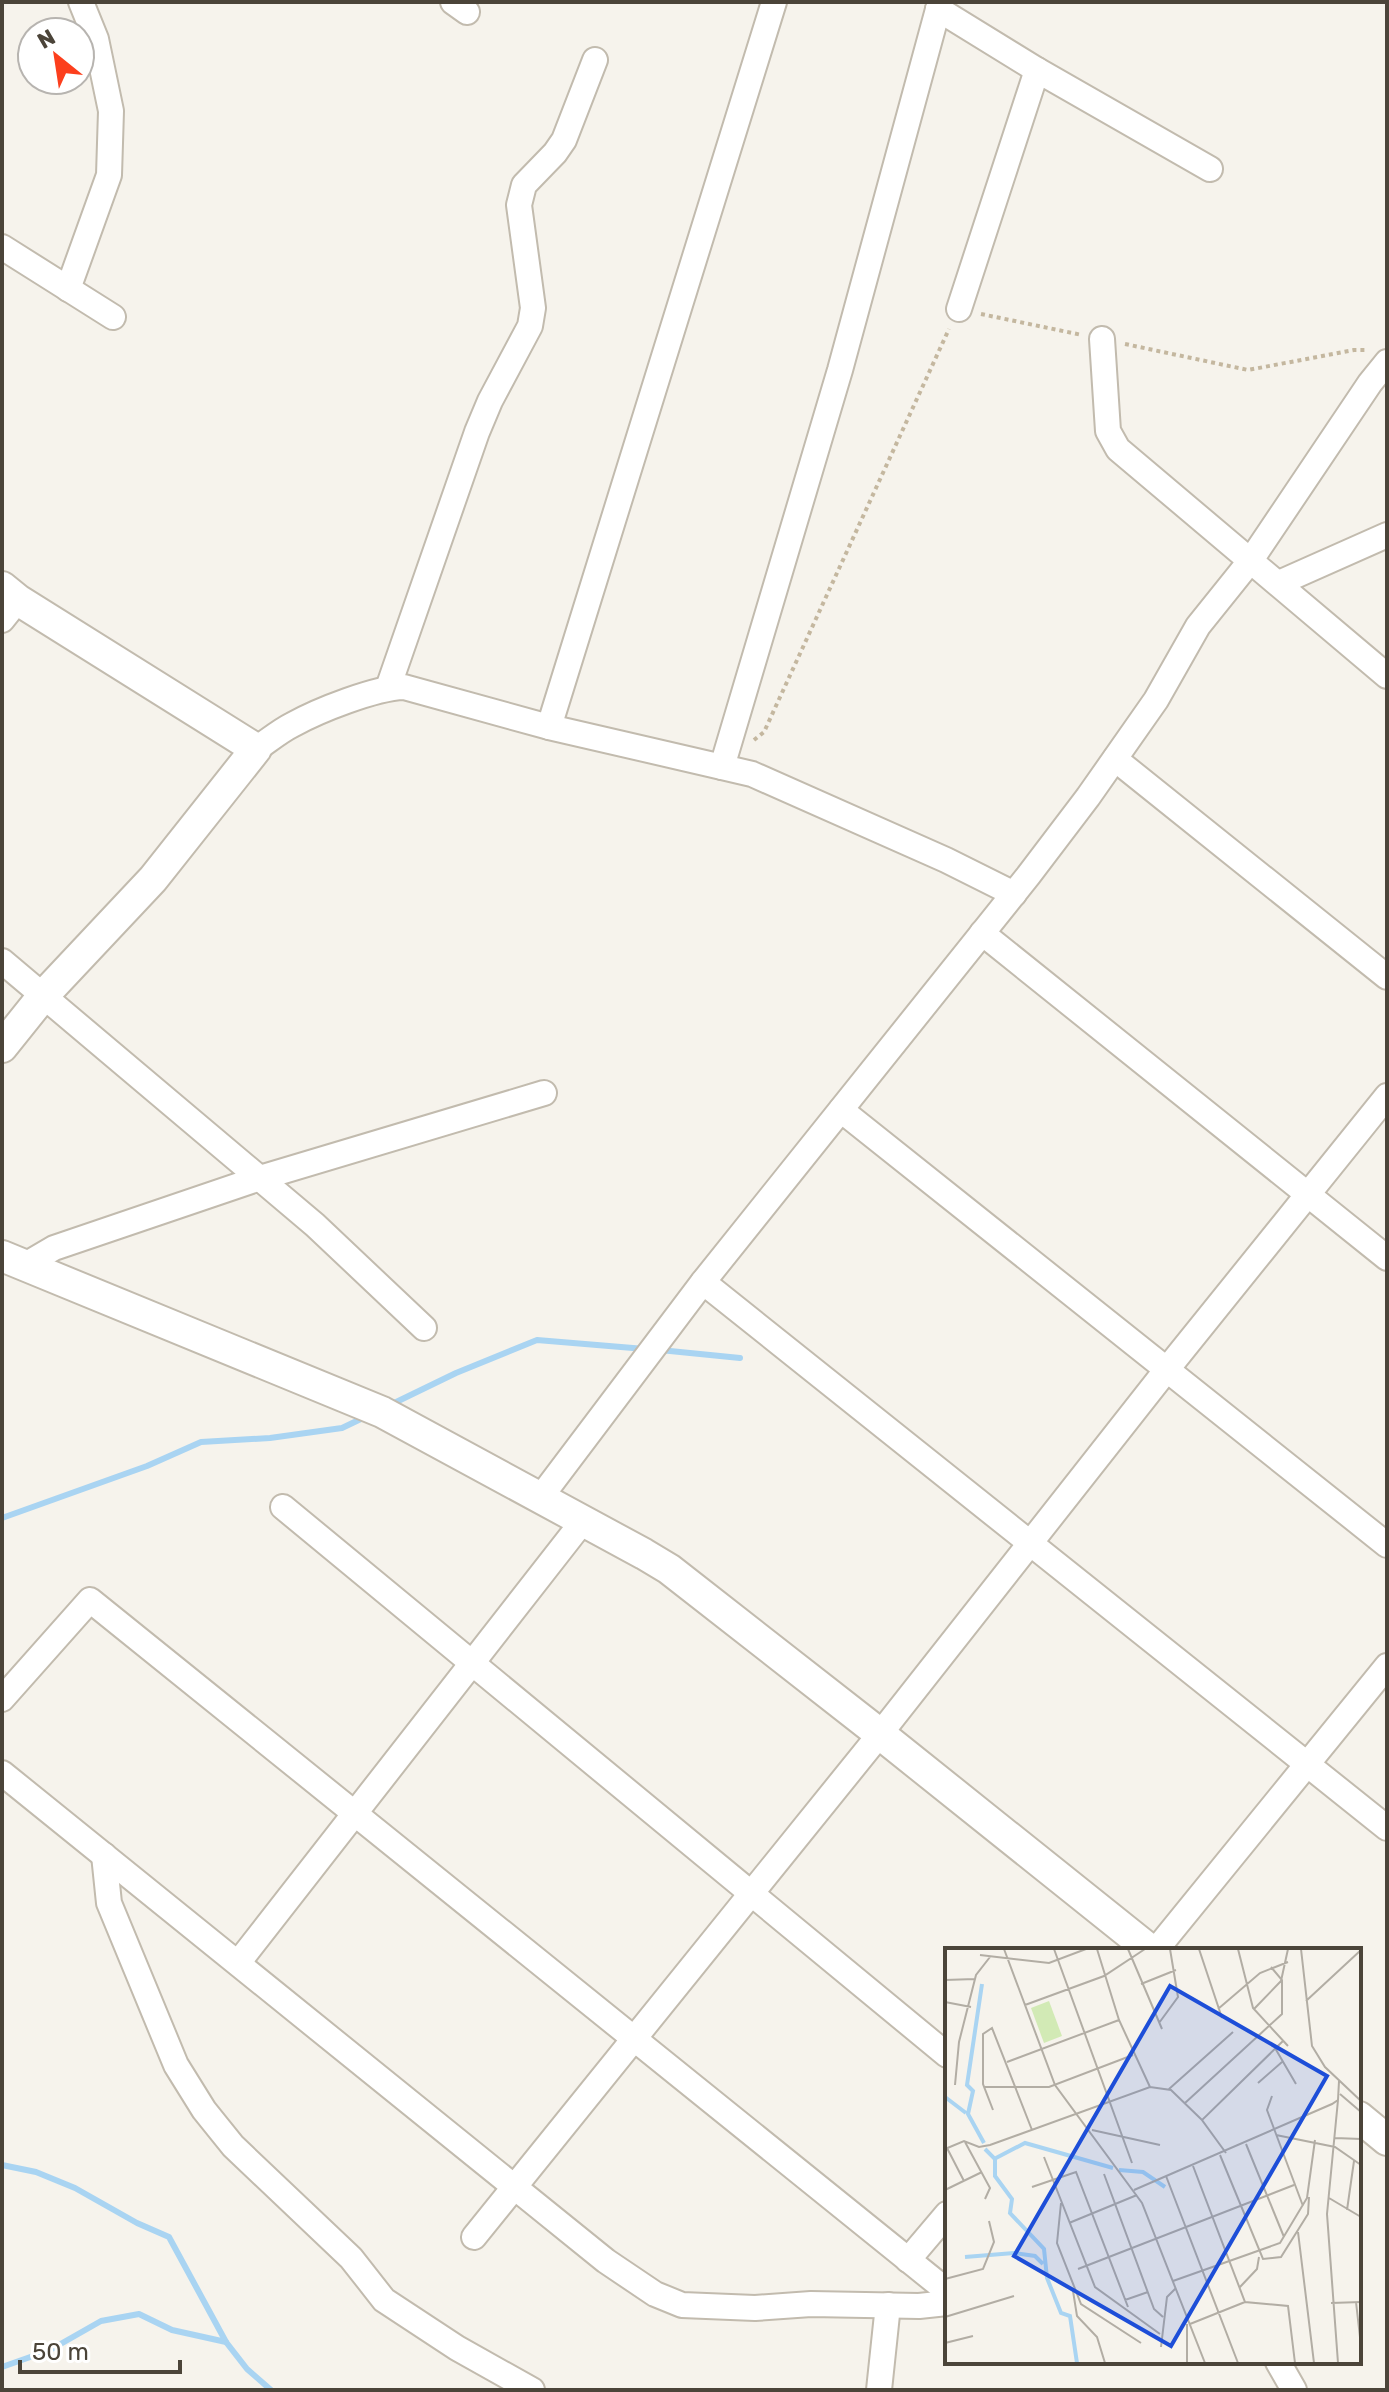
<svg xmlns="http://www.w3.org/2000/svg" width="1389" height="2392" viewBox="0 0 1389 2392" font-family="Rubik,sans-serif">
<rect width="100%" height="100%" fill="#f6f3ec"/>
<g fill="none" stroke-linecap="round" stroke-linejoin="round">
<!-- stream -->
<g stroke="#a9d4f2" stroke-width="6">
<path d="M660,1350l80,8"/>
<path d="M390,1405l66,-32 81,-33 108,9"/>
<path d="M2,1518l145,-52 54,-24 69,-4 72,-10 23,-11"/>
<path d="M2,2165l34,7 39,16 62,35 32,14 57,105 21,27 24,21"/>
<path d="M2,2367l48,-17 51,-29 38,-7 33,16 54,12"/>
</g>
<!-- minor casing -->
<g stroke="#c2bbae" stroke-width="28">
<g id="minor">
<path d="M453,2l14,10"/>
<path d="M940,2l-100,368 -118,397 30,7 194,86 68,34"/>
<path d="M938,9l99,61 173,99"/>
<path d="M2,247l111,70"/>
<path d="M68,289l41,-114 2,-64 -15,-72 -15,-37"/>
<path d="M959,309l78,-239"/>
<path d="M1102,339l6,92 10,18 269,227"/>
<path d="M1279,583l108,-48"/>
<path d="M2,620l16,-20"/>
<path d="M388,688l89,-256 13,-31 40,-75 3,-18 -14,-103 5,-20 31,-32 9,-13 31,-80"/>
<path d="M549,727l225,-725"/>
<path d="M256,749c12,-8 24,-18 36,-24 27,-15 83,-37 112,-38l145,40 173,40"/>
<path d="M1115,759l272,218"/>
<path d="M982,933l405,325"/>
<path d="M2,961l313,264 109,103"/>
<path d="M841,1110l546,435"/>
<path d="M25,1265l29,-17 206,-70 284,-85"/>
<path d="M703,1282l684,546"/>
<path d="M540,1498l163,-216 325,-406 60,-79 68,-97 42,-74 53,-66 119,-177 17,-21"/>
<path d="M283,1507l664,548"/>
<path d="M2,1699l88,-99 857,691"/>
<path d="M2,1773l604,488 49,33 27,11 73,3 56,-4 108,2 28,-3"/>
<path d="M104,1855l5,48 67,162 28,45 29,36 118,112 33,42 73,48 75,42"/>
<path d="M1156,1950l231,-284"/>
<path d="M238,1963l345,-442"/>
<path d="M474,2237l406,-503 288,-366 219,-272"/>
<path d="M908,2260l39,-46"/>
<path d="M1278,2362l16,28"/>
<path d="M879,2390l9,-85"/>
</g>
</g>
<!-- tertiary casing -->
<g stroke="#c2bbae" stroke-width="34">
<g id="tertiary">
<path d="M2,587l16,13 238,149 -103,130 -110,117 -41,51"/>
<path d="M2,1256l380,156 262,142 25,15 211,165 270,216"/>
<path d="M1359,2117l28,23"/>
</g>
</g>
<!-- path -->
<g stroke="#c4b79f" stroke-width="4" stroke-dasharray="4 4" stroke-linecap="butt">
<path d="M981,314l101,21"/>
<path d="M1125,344l123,26 106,-20h14"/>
<path d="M754,740l10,-8 185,-403"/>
</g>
<!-- minor -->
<use href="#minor" stroke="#fff" stroke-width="24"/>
<!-- tertiary -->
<use href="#tertiary" stroke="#fff" stroke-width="30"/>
</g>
<!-- overview -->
<g transform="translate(945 1948)">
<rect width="416" height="416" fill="#f6f3ec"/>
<path d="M104,53l13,35 -18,7 -13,-35z" fill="#d2eab5"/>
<path fill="none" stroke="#a9d4f2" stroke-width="4" d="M37,36l-15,101 6,6 -5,23 16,29M0,149l21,16M40,201l10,10v17l17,23 -2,14 34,36 3,29 14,35 9,3 7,47M51,210l29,-15 88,25M174,222l24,2 22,15M20,309l49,-4 21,3 8,8"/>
<path fill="none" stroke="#b2ada4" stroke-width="2" d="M59,1l51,136 87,118 63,160M109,1l78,214M152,1l22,71 31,67M183,1l34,80M254,1l23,69M293,1l15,59 35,38M356,1l11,97 13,21 36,34M35,7l69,8 37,-14M0,32l30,-1M196,36l35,-14M361,53l55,-51M0,54l26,5M80,57l79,-29 41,-27M273,61l42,-36 28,-11M309,61l27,-28 7,-32M214,75l19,-26 -8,-48M330,100l21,36M62,114l112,-42M313,135l24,-21M10,137l4,-43 17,-67 14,-18M39,139h65l84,-32M224,141l64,-57M395,146l21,18M327,148l-5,14 36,96M240,155l97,-89v-34l-11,-13M48,162l-10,-26v-50l9,-6 40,102M147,182l68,15M331,187l59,12 26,18M390,190l26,1M20,194l25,46 -5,11M301,196l38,93M2,200l17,33M0,201l19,-8 15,6 11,-2 160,-58 21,3 31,30M281,205l-24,-33 81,-79M275,207l43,104 18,-2 27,-43 1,-17M99,209l51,130 65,47M248,218l52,136 43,4 7,57M159,226l50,135 9,8M221,228l72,187M87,239l44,-15 52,135M0,242l37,-18M189,242l198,-86 6,-4 1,-19M384,250l32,19M116,255l-4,40 24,61 60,39M402,262l7,-49M124,275l68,-28M353,284l16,131M133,321l216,-84M0,331l38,-10 11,-27 -5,-21M228,333l107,-38 27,-45 8,-58M295,339l17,-18 2,-12M128,343l4,25 20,21 8,26M180,352l23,-8M411,354l5,44M386,355l30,-1M0,369l69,-21M245,376l55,-22M0,395l28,-7M216,399l6,-50 9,-9M242,415v-39M393,415l-11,-149 11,-114"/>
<path fill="#1d4ed8" fill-opacity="0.15" stroke="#1d4ed8" stroke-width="4" d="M225,38l157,90 -156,270 -157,-90z"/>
<rect width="416" height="416" fill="none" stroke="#4b4439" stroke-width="4"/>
</g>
<!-- border -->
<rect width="1389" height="2392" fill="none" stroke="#4b4439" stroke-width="8"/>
<!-- north arrow -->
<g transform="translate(56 56) rotate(330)"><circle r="38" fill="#ffffff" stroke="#b7b4b0" stroke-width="2"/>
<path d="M0-6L14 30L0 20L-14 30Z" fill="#fc3f1d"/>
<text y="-12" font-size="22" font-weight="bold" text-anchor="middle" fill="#4b4439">N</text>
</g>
<!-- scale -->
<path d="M20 2360v12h160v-12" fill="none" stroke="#4b4439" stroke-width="4"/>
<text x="32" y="2360" font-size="24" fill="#4b4439" stroke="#ffffff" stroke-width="6" paint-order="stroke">50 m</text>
</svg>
